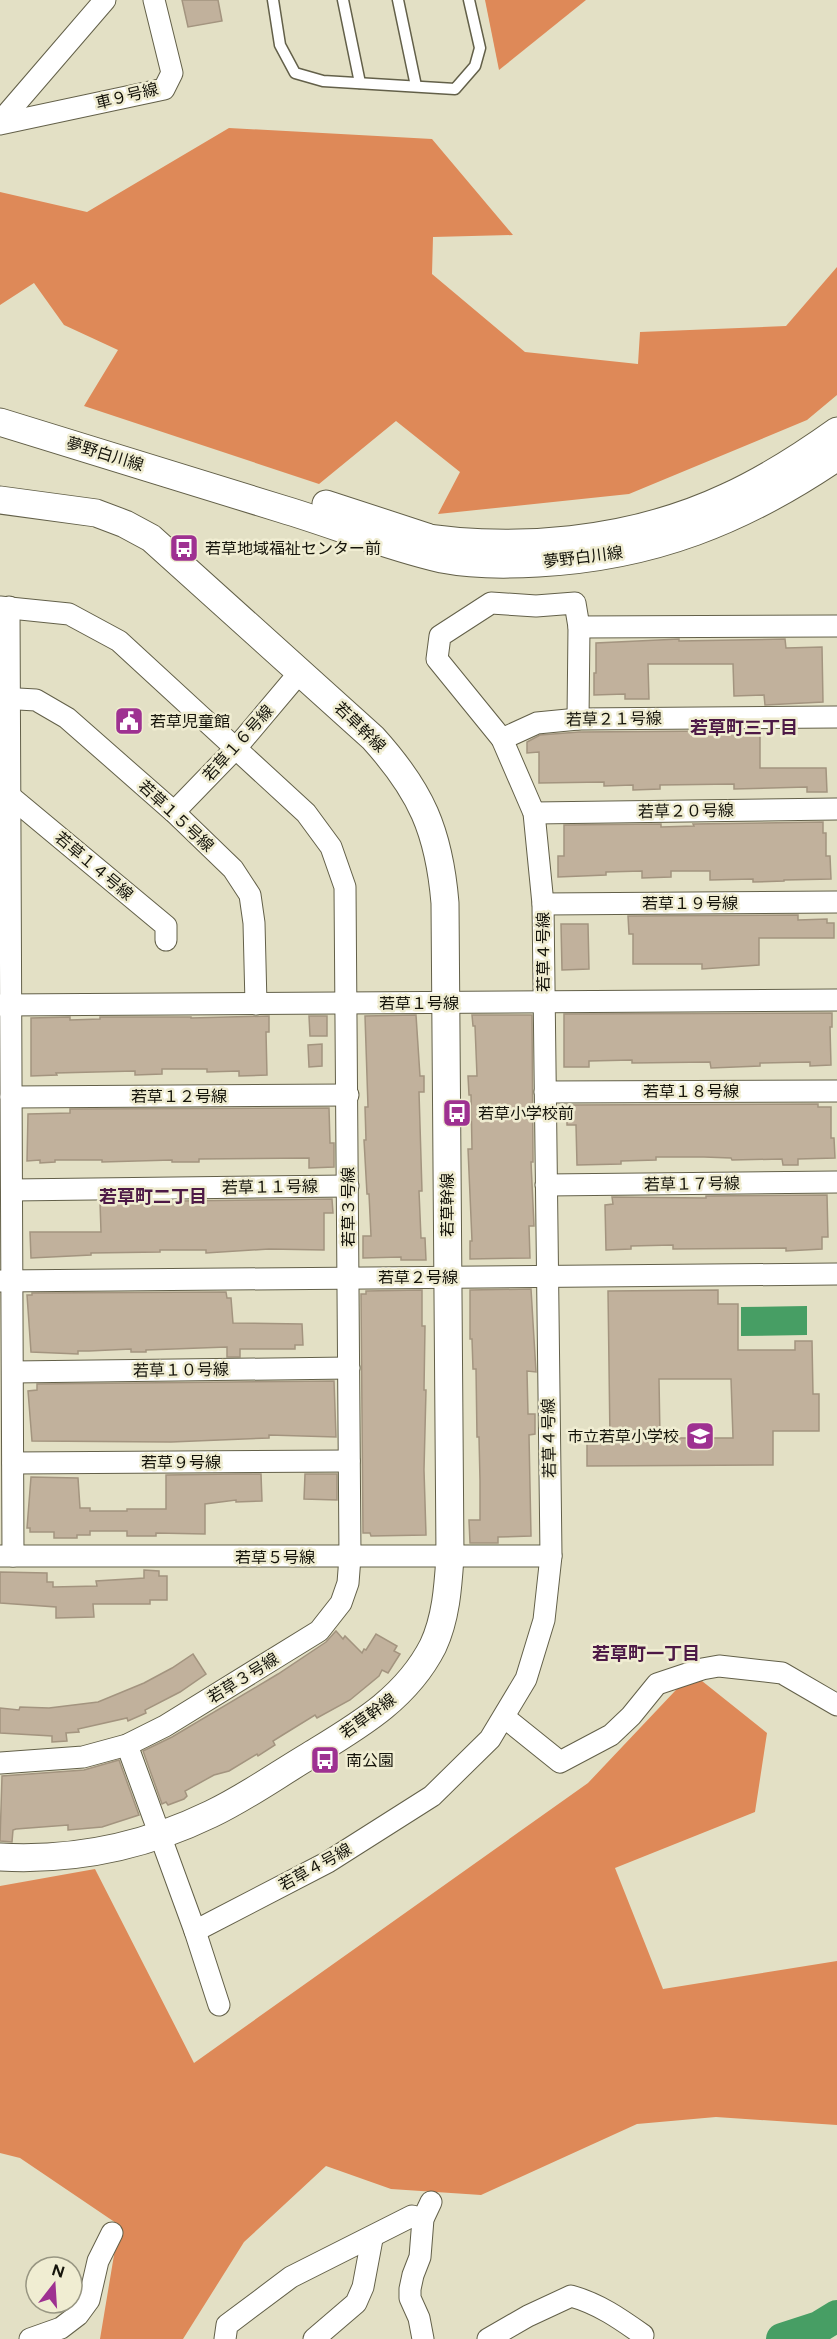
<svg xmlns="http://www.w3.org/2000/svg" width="837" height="2339" viewBox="0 0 837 2339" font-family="Figtree,'Noto Sans JP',sans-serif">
<rect width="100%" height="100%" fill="#e3e0c5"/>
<!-- forest -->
<g fill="#de8958">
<path d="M485,0h101l-87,70z"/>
<path d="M229,128l203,11 81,96 -80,2 -1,37 93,78 113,12 2,-32 146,-6 51,-59v128l-30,25 -178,74 -191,20 22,-42 -64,-51 -77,63 -235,-78 34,-56 -54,-25 -30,-42 -34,22v-113l87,20z"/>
<path d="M692,1673l75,60 -12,79 -140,56 48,121 174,-28v164l-121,-8 -79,7 -156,71 -90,-6 -65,-23 -82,76 -61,97h-83l19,-114 -99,-67 -20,-5v-267l95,-17 99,194 394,-280z"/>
</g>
<!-- water -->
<path fill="#479e64" d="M807,1306v29l-66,1v-29z"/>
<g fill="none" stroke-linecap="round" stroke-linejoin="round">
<!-- river -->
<path stroke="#479e64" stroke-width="32" d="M782,2339l37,-12 18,-11"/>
</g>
<!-- building -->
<g fill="#c1b19c" stroke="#a3947f" stroke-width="1.5" fill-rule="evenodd">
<path d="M182,0h36l4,21 -34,6z"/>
<path d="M679,639v2l106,-2 1,9 36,-1 1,55 -58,3 -1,-10 -30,1 -1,-32h-85l1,35h-24v-5l-31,1v-22h2v-30z"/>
<path d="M716,731l1,1 43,-1v37h66l1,24h-20v-5l-73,2v-5l-74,1v4l-27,1v-5l-29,1v-4l-65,1v-31l-12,1v-11l13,-7 39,-3z"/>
<path d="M823,822v11h3v23h4l1,23 -47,1v1l-31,1v-3l-43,1v-9h-39v6l-29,1v-7l-36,1v3l-48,2v-21h6v-31l97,-1v3l33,-1 -1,-2z"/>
<path d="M798,915v5l29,-1v4h7v15h-75v27l-57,4v-5h-69v-30h-4l-1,-18z"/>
<path d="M561,924h27l1,45 -27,1z"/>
<path d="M832,1013v14h-2l1,38 -21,1v-4l-50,1v3l-49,2 -1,-6 -78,1v-3l-43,1v6h-25v-53z"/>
<path d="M416,1015l4,61h4v16h-5l3,99h-3l2,47h4l1,22h-25v-3l-38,1v-22h8l-2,-42h-2l-3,-54h2l-1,-33h3l-3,-91z"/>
<path d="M472,1015h60l1,147h-2l3,64h-5l1,32 -60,1v-18h2l-4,-92h4l-1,-54h-2l-1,-19h9l-2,-50h-2z"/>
<path d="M269,1016v16h-3l1,43 -28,1v-5l-32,1v-3h-45v5l-27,1v-4l-79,2 1,2 -26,1v-58l39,-1v3l30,-1v-2h91v1z"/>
<path d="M309,1016h18v20h-17z"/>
<path d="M322,1044v22l-13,1 -1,-22z"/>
<path d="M818,1104v3h13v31h3l1,20 -37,1v6h-15l-1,-6 -50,1 -1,-2 -27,-1h-48v3l-35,1v3l-44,1 -1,-40h-9v-20z"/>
<path d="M329,1108l1,35h4v24l-25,1v-10l-110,1v3h-27v-2l-70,2v-2h-47v2l-15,1v-3l-13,1 1,-47 42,-1v-4z"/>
<path d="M827,1195l1,42h-6v12l-36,2v-3l-113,1v-4l-42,1v3l-25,1 -1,-45 8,-1 -1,-7 94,1v-2z"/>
<path d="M332,1199l1,14h-9v37l-55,-1 -63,4v-3h-46v2l-69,1v2l-60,3 -1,-26h71l-1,-30z"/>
<path d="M531,1289l5,83 -9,-1 1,43h7v20l-6,1 2,101 -33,1v6h-28l-1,-23h11v-39l-1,-44h-2l-1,-68h-3l-1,-30h-2v-49z"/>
<path d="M422,1290v36h3l-1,64h2l-2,80 2,65 -55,1 -1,-3h-7l-2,-239h5v-3z"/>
<path d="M718,1290v14h20v46h57v-9h17l1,53h6v37h-46v34l-186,1v-27h23l-2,-148zM659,1379h72l2,59h-73z"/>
<path d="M226,1292l1,6h4l2,25 69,1 1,21h-8v4h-55v8h-13v-10l-81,3v2h-15v-3l-42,2h-11v3l-47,-2 -4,-57h5v-2z"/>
<path d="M334,1381l2,56 -67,-2v3l-98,4 -139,-1 -4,-50 9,-1v-6z"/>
<path d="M236,1474h25l1,27 -26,1v-2l-31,4v30l-49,-1v3h-29v-5h-37v4h-13v3h-23v-6h-24v-4h-3l4,-51 47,1 2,30h10v3h37v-2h39v-34z"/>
<path d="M305,1474h32v26l-33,-1z"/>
<path d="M144,1570l15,1v5h8v24h-17v4h-57l1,13 -38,1v-11l-56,-4v-31l47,1v9h6v5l44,-1 -1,-5 48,-3z"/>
<path d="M336,1631l7,8 2,-3 17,17 2,-4 2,1 10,-16 21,12 -3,5 6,3 -12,19 -6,-3 -3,6 -29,24 -33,18 -2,-3 -34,21 -8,5 2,4 -17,11 -1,-2 -28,17 -15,4 -29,16 2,5 -3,3 -16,6 -2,-3 -4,2 -19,-53 29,-14 106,-63 48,-32z"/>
<path d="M193,1654l13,20 -26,18 -35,18 1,3 -18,8 -1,-3 -49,11 1,3 -13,1 1,8 -15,1v-6l-52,-3v-25l19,2 1,-3 29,1 49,-6 46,-19 28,-15z"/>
<path d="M119,1760l20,55 -37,12 -34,3v-5l-52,4 -3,1 -1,12 -12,-1 2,-65 82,-6z"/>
</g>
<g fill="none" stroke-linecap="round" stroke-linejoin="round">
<!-- service casing -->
<g stroke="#636049" stroke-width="13">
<g id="service">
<path d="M273,0l7,45 15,28 28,8 132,8 20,-23 5,-18 -11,-48"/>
<path d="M343,0l17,83"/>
<path d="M398,0l18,86"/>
</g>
</g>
<!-- minor casing -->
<g stroke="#636049" stroke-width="23">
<g id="minor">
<path d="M0,122l105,-122"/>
<path d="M0,124l164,-35 8,-16 -18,-73"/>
<path d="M0,607l69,7 50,27 187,172 25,34 14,40 5,670 -2,26 -7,20 -22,28 -154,95 -38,19 -44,12 -83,6"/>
<path d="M9,607l4,949"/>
<path d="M0,698l36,2 31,18 107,94 59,57 17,26 4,28 2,81"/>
<path d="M578,719l1,-92"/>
<path d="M502,739l35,-16 41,-4 259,-2"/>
<path d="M11,797l155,129v14"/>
<path d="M174,812l62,-64 64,-76"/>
<path d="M534,813l303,-4"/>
<path d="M543,904l294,-2"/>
<path d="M0,1005l837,-5"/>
<path d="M545,1092l292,-1"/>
<path d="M11,1097l337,-2"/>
<path d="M546,1185l291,-3"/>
<path d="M12,1190l336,-4"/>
<path d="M1,1281l836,-7"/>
<path d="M13,1372l336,-4"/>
<path d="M13,1463l336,-2"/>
<path d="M0,1556h551"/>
<path d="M504,1717l56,45 51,-27 20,-19 26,-32 45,-15 17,-3 63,7 55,32"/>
<path d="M127,1745l68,186 24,74"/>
<path d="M195,1931l133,-69 104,-66 58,-57 36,-60 18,-59 7,-64 -8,-652 -9,-91 -32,-74 -65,-80 3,-23 51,-33 45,3 39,-3 4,24 258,-1"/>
<path d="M30,2339l31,-11 17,-13 11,-15 9,-39 14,-28"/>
<path d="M225,2339l2,-14 64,-48 121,-61 11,3"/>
<path d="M314,2339l42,-36 7,-16 9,-48"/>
<path d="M423,2339l-4,-21 -9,-20v-9l3,-14 7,-18 3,-38 8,-17"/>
<path d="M488,2339l40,-23 43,-20c28,8 48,22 72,39"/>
</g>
</g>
<!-- tertiary casing -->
<g stroke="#636049" stroke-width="29">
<g id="tertiary">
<path d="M0,422c94,29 188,58 282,87 54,16 106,38 160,50 31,6 64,6 96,4 114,-6 205,-42 299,-106"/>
<path d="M0,500l96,13 29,11 26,14 222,200c48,53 66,93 72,165l5,654c-2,30 -4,61 -17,89 -27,53 -75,80 -124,110 -32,19 -64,42 -98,58 -66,32 -137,47 -211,43"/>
<path d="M326,504l101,33"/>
<path d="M409,535c104,18 222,7 318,-38 39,-18 75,-41 110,-66"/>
</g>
</g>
<!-- service -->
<use href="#service" stroke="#fff" stroke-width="10"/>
<!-- minor -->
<use href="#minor" stroke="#fff" stroke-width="21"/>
<!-- tertiary -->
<use href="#tertiary" stroke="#fff" stroke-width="27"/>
</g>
<!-- icons -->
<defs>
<g id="bus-square" transform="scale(1.5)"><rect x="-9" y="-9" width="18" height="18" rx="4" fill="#9e3191" stroke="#f0edd2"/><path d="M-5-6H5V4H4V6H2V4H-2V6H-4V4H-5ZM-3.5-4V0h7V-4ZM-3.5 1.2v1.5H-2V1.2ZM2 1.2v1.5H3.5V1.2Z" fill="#fff"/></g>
<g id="civic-square" transform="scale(1.5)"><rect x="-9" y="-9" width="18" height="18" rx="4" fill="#9e3191" stroke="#f0edd2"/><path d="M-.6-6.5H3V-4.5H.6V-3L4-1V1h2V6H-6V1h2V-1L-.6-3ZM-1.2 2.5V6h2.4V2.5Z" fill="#fff"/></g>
<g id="school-square" transform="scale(1.5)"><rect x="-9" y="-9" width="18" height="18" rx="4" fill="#9e3191" stroke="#f0edd2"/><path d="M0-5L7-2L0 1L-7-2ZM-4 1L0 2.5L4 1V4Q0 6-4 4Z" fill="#fff"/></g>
</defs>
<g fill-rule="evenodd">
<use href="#bus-square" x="184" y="548"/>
<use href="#civic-square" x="129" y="721"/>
<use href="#bus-square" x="457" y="1113"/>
<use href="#school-square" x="700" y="1436"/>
<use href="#bus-square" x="325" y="1760"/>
</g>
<g text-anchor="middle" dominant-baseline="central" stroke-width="5" stroke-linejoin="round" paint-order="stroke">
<!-- street labels -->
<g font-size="16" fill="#15140b" stroke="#f0edd2">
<text transform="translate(127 96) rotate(-14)">車９号線</text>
<text transform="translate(105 454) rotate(17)">夢野白川線</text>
<text transform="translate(583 557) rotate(-7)">夢野白川線</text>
<text transform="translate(614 719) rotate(-1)">若草２１号線</text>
<text transform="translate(360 727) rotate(44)">若草幹線</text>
<text transform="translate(238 743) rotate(-48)">若草１６号線</text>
<text transform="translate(686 811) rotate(-1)">若草２０号線</text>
<text transform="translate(176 816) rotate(43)">若草１５号線</text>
<text transform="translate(94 866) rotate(40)">若草１４号線</text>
<text x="690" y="903">若草１９号線</text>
<text transform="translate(543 952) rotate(-90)">若草４号線</text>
<text x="419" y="1003">若草１号線</text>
<text x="691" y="1091">若草１８号線</text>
<text x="179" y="1096">若草１２号線</text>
<text transform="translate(692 1184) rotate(-1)">若草１７号線</text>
<text transform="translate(270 1187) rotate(-1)">若草１１号線</text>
<text transform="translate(447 1205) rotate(-90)">若草幹線</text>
<text transform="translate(348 1207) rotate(-90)">若草３号線</text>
<text x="418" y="1277">若草２号線</text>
<text transform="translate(181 1370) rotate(-1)">若草１０号線</text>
<text transform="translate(549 1438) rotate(-91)">若草４号線</text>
<text x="181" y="1462">若草９号線</text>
<text x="275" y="1557">若草５号線</text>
<text transform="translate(243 1678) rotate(-32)">若草３号線</text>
<text transform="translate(368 1716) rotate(-36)">若草幹線</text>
<text transform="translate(315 1867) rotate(-29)">若草４号線</text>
</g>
<!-- poi labels -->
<g font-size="16" fill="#15140b" stroke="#f0edd2" text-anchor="start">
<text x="205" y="548">若草地域福祉センター前</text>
<text x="150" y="721">若草児童館</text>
<text x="478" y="1113">若草小学校前</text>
<text x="679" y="1436" text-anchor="end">市立若草小学校</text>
<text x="346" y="1760">南公園</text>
</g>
<!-- neighbourhood labels -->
<g font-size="18" font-weight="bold" fill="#4d1946" stroke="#f0edd2">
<text x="744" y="728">若草町三丁目</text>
<text x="153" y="1197">若草町二丁目</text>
<text x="646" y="1654">若草町一丁目</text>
</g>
</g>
<!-- north arrow -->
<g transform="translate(54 2285) rotate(17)"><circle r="28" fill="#f0edd2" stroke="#989682" stroke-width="1.5"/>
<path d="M0-4.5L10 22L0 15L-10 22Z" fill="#9e3191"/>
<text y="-9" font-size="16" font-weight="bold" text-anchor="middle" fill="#15140b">N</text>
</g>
</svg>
